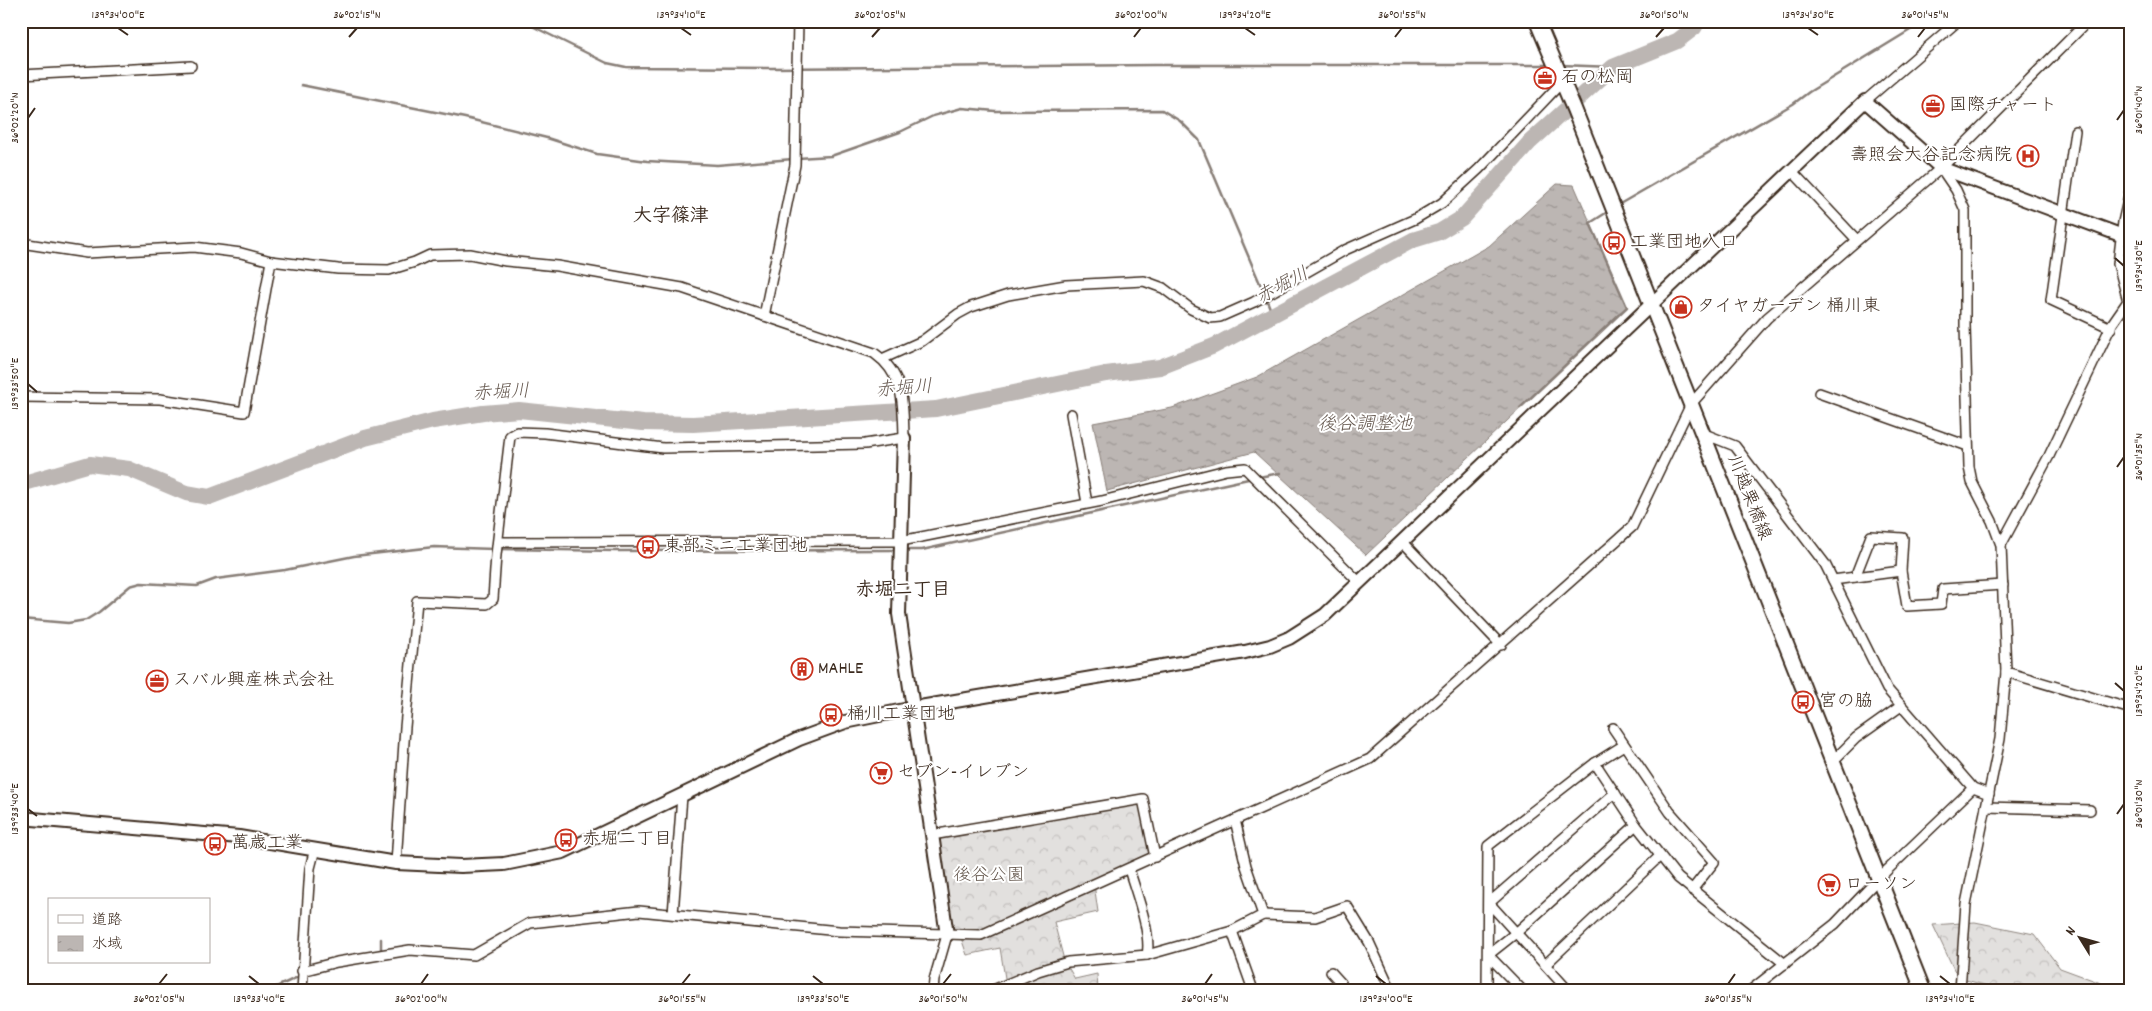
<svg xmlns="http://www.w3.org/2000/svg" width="2152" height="1011" viewBox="0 0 2152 1011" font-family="Dekko,'Klee One',sans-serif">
<defs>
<pattern id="forest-crowns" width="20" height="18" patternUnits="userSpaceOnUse" patternTransform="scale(1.25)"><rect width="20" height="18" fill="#e2e0de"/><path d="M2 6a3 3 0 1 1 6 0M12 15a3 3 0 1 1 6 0" fill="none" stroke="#c3c0be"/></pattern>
<pattern id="water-ripples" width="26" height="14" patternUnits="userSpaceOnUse" patternTransform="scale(1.25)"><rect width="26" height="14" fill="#bcb6b3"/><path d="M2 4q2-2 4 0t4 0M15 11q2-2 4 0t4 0" fill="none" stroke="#9a9491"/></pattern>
</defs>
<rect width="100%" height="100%" fill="#fff"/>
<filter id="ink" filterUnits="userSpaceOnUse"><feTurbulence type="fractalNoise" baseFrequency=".02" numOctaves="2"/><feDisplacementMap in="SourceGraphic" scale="10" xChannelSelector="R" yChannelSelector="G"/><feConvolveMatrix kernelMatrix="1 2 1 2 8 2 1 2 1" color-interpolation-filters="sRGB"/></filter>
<g filter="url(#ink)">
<!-- forest -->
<g fill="url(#forest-crowns)" stroke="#8e857e">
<path d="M1143,799l12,58 -61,27 4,28 -44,10 10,38 11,19 22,-5 1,16h-91l-7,-42 -33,7 -7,-20h-13l-15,-100z"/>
<path d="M1975,922l59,12 26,34 49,18 2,4h-107l-46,-12 -25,-53z"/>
</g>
<!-- water -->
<path fill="url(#water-ripples)" stroke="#887e77" d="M1557,184l17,1 53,122 -261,248 -112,-103 -147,39 -14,-68 79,-15 85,-31 232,-131z"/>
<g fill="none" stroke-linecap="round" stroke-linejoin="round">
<!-- stream -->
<g stroke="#887e77" stroke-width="2.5">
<path d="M522,21l85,42 19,4 146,1 382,-3h397"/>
<path d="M1561,65l52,2"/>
<path d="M301,85l164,33 82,20 50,16 50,7 70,4 76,-6"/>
<path d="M798,158l33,-2 69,-24 33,-16 29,-8 33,3 167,-1 18,11 19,19 65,153"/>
<path d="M1618,205l175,-101 16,-12 116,-71"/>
<path d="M1266,298l7,18"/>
<path d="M1520,408l107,-101 -37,-84 19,-12"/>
<path d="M1259,477l21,-4"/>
<path d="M499,549l117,2 280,-1"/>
<path d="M904,550h18l331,-72"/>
<path d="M21,619l47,4 18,-3 13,-8 31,-26 11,-3 56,3 19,-7 69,-9 69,-14 80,-9 60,2"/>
<path d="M381,952v-13"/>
<path d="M270,990l30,-14"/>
</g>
<!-- river -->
<path stroke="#bcb6b3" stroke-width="16" d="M21,484l69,-20 39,5 57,24 23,4 156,-59 68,-17 50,-8 36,-3 124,13 50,1 243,-15 170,-35 54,-7 54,-21 199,-106 26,-8 23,-14 68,-76 83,-75 64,-26 17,-13 4,-7"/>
<!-- street casing -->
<g stroke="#3b2a1e" stroke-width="12">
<g id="street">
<path d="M21,75l170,-9"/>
<path d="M1865,101l93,-80"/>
<path d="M2075,131l-24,169 60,28"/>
<path d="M1941,168l15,22 9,20v115l4,142 3,15 20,39 9,24 5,127 -6,67 -34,165 -6,86"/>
<path d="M1791,170l66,70"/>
<path d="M21,243l66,10 107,-6 47,6 30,8 67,8 51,1 26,-8 15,-7 40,-1 36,7 51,5 125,22 192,65c31,22 29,51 30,85l-39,6 -202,4 -118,-15 -28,-1 -7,4 -14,119 -3,44 -6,5 -70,-3 -12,126 -9,136"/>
<path d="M764,316l31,-151 3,-144"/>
<path d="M882,359l40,-18 36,-27 13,-7 37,-12 58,-10 78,-4 19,7 28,21 19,9 10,-1 34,-15 91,-52 70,-31 27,-16 37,-34 84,-88"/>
<path d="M1819,393l149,53"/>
<path d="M21,397l139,2 84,13 27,-151"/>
<path d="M1071,414l16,89"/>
<path d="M1702,433l33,13 90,118 62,125 86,99 16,6"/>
<path d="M1402,541l99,104"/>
<path d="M498,542l403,-1 201,-40 124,-31 19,-2 114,114"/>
<path d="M2001,545l48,-89 63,-132 16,-23 -10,-37 5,-42 8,-35"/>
<path d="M1855,577l16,-41 32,2 -2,33 6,35 34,-2 2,-15 60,-4"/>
<path d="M1833,580l68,-9"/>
<path d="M2006,672l125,37"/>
<path d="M1613,728l57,84 44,50 -22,28"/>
<path d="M1833,761l23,-23 45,-32"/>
<path d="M1595,763l41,62 42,53 107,86"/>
<path d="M1986,807l104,3"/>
<path d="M932,835l211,-36 12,58"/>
<path d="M1489,903l126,-110"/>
<path d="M1489,903l77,85 -4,2"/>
<path d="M673,914l9,-118"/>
<path d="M1263,915l52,2 32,-11 22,36 22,48"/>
<path d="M1232,931l21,59"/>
<path d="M1147,955l85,-24 31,-16 -17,-49 -11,-46"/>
<path d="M1546,964l114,-108"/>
<path d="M302,971l35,-9 73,-12 64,5 56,-32 109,-12 200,20 142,4 389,-176 262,-232 59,-123 76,-86 174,-150 147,-147"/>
<path d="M1331,972l10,11v7"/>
<path d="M302,990l8,-122 5,-19"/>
<path d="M933,990l1,-10 13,-45"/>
<path d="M993,990l45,-19 30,-9 79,-7c5,-22 -12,-65 -18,-86"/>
<path d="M1487,990l1,-144 107,-83 29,-18"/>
<path d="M1522,990l-34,-35 29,-23 119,-107"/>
<path d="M1751,990l84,-66 45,-47 93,-89"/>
</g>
</g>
<!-- secondary casing -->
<g stroke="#3b2a1e" stroke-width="16">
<g id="secondary">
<path d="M904,438l-5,176 48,321"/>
<path d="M21,818l218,19 157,26 65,3 43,-2 59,-12 236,-113 46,-17 69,-14 331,-56 25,-6 19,-8 36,-23 540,-514 76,67 190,71"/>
</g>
</g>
<!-- primary casing -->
<g stroke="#3b2a1e" stroke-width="18">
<path id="primary" d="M1537,21l37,88 349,881"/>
</g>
<!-- street -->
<use href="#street" stroke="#fff" stroke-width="9"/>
<!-- secondary -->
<use href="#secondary" stroke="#fff" stroke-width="12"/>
<!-- primary -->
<use href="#primary" stroke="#fff" stroke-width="14"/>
</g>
</g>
<!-- ticks -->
<path fill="none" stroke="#3b2a1e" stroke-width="2" d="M118,28l10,7M681,28l10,7M1245,28l10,7M1808,28l10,7M349,37l8,-9M872,37l8,-9M1134,37l7,-9M1395,37l7,-9M1656,37l8,-9M1918,37l7,-9M28,118l7,-10M2117,120l7,-10M2115,258l9,8M28,384l9,8M2117,467l7,-10M2115,683l9,8M28,809l9,7M2117,814l7,-10M249,976l10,8M813,976l10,8M1376,976l10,8M1940,976l10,8M159,984l8,-10M421,984l7,-10M682,984l8,-10M943,984l8,-10M1205,984l7,-10M1728,984l7,-10"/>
<!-- icons -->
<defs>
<g id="office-ring" transform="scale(1.125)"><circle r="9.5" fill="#fff" stroke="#c8321e" stroke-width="1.5"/><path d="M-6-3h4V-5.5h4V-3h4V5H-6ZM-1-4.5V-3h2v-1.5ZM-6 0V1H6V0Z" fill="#c8321e"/></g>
<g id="hospital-ring" transform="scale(1.125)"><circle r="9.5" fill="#fff" stroke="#c8321e" stroke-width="1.5"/><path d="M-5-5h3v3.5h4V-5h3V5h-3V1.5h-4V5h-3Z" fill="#c8321e"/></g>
<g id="bus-ring" transform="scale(1.125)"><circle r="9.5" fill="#fff" stroke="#c8321e" stroke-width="1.5"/><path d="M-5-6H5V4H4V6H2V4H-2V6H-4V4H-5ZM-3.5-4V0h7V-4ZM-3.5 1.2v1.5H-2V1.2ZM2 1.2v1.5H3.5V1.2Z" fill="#c8321e"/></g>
<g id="shop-ring" transform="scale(1.125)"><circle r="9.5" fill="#fff" stroke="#c8321e" stroke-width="1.5"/><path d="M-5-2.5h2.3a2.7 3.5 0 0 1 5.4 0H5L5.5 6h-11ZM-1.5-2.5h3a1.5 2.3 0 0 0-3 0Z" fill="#c8321e"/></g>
<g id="building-ring" transform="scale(1.125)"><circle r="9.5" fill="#fff" stroke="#c8321e" stroke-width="1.5"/><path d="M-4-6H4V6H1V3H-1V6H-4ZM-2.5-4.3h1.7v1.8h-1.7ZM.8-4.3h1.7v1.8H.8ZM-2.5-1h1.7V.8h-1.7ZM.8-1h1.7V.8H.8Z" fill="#c8321e"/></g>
<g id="supermarket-ring" transform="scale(1.125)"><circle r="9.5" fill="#fff" stroke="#c8321e" stroke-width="1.5"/><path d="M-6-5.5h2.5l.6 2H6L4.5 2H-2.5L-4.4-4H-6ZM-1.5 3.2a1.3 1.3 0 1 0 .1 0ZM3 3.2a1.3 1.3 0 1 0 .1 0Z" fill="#c8321e"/></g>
</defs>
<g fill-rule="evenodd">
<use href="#office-ring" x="1545" y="78"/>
<use href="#office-ring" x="1933" y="106"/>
<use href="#hospital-ring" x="2028" y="156"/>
<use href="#bus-ring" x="1614" y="243"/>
<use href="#shop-ring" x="1681" y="307"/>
<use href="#bus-ring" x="648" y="547"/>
<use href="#building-ring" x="802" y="669"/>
<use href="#office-ring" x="157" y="681"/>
<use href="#bus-ring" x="1803" y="702"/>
<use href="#bus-ring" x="831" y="715"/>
<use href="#supermarket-ring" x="881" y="773"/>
<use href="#bus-ring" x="566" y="840"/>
<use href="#bus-ring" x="215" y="844"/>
<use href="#supermarket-ring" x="1829" y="885"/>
</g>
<g text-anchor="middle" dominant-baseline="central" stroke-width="4" stroke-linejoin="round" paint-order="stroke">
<!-- poi labels -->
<g font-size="18" fill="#3b2a1e" stroke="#fff" text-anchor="start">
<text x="1561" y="78">石の松岡</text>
<text x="1949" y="106">国際チャート</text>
<text x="2012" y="156" text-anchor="end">壽照会大谷記念病院</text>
<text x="1630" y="243">工業団地入口</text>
<text x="1697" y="307">タイヤガーデン 桶川東</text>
<text x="664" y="547">東部ミニ工業団地</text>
<text x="818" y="669">MAHLE</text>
<text x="173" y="681">スバル興産株式会社</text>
<text x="1819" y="702">宮の脇</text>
<text x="847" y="715">桶川工業団地</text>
<text x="897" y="773">セブン-イレブン</text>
<text x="582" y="840">赤堀二丁目</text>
<text x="231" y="844">萬歳工業</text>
<text x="1845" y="885">ローソン</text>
</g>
<!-- street labels -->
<g font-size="18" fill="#3b2a1e" stroke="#fff">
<text transform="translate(1748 498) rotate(68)">川越栗橋線</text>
</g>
<!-- park labels -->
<g font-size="18" fill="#65584e" stroke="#fff">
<text x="989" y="876">後谷公園</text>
</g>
<!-- neighbourhood labels -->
<g font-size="19" font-weight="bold" fill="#3b2a1e" stroke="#fff">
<text x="671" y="217">大字篠津</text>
<text x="903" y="591">赤堀二丁目</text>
</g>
<!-- water labels -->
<g font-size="19" font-style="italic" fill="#685b52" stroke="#fff">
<text transform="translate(1283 287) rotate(-28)">赤堀川</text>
<text transform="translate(904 390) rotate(-4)">赤堀川</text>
<text transform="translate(501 394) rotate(-3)">赤堀川</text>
<text x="1365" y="425">後谷調整池</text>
</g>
</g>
<!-- margin -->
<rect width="2152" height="1011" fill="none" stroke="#fff" stroke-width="55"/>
<!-- legend -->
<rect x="48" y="898" width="162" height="65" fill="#ffffff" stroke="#b1aaa5"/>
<rect x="58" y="915" width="25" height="8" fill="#ffffff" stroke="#b1aaa5"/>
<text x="92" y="924" font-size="15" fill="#3b2a1e">道路</text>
<rect x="58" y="936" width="25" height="15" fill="url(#water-ripples)" stroke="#b1aaa5"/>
<text x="92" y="948" font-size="15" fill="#3b2a1e">水域</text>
<!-- north arrow -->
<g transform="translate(2080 938) rotate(307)" stroke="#ffffff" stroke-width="4" paint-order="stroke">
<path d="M0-4L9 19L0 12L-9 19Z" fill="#3b2a1e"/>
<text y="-8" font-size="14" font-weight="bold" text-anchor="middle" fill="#3b2a1e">N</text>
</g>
<rect x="28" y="28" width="2096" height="956" fill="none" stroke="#3b2a1e" stroke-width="2"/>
<g font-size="12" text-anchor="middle" fill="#3b2a1e">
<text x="118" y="18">139°34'00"E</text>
<text x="357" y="18">36°02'15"N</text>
<text x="681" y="18">139°34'10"E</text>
<text x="880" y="18">36°02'05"N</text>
<text x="1141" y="18">36°02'00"N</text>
<text x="1245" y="18">139°34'20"E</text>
<text x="1402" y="18">36°01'55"N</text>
<text x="1664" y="18">36°01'50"N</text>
<text x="1808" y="18">139°34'30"E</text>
<text x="1925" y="18">36°01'45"N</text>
<text transform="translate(2138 110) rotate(-90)" y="4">36°01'40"N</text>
<text transform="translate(14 118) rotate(-90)" y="4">36°02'20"N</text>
<text transform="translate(2138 266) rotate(-90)" y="4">139°34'30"E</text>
<text transform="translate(14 384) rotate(-90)" y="4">139°33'50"E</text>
<text transform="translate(2138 457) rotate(-90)" y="4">36°01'35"N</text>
<text transform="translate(2138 691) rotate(-90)" y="4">139°34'20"E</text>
<text transform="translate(2138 804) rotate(-90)" y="4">36°01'30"N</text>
<text transform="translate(14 809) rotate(-90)" y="4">139°33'40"E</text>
<text x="159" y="1002">36°02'05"N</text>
<text x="259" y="1002">139°33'40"E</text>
<text x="421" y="1002">36°02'00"N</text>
<text x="682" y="1002">36°01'55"N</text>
<text x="823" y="1002">139°33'50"E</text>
<text x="943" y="1002">36°01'50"N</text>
<text x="1205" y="1002">36°01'45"N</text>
<text x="1386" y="1002">139°34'00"E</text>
<text x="1728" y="1002">36°01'35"N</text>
<text x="1950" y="1002">139°34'10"E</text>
</g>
</svg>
